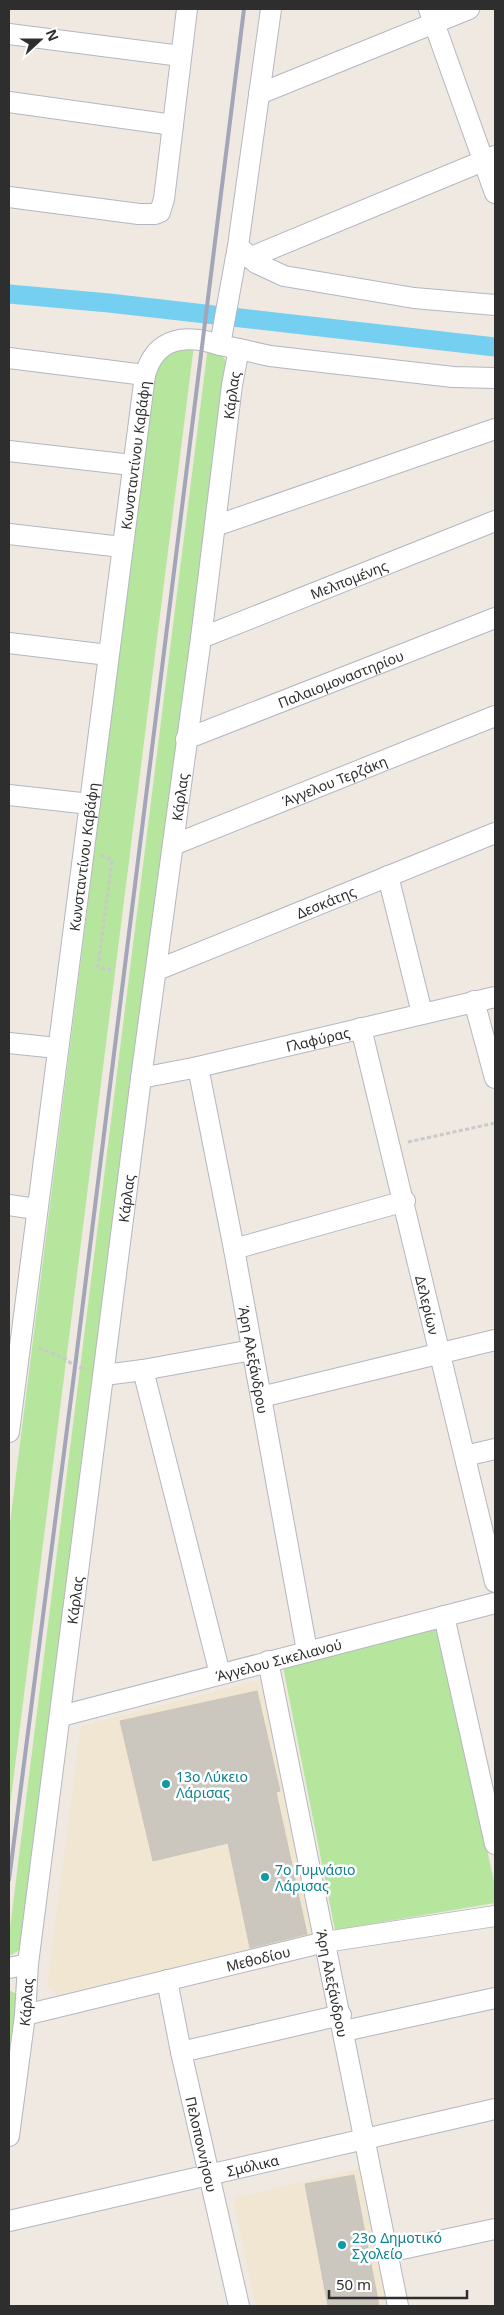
<svg xmlns="http://www.w3.org/2000/svg" width="504" height="2315" viewBox="0 0 504 2315" font-family="'Noto Sans',sans-serif">
<rect width="100%" height="100%" fill="#efe9e1"/>
<!-- education -->
<g fill="#f0e6d1">
<path d="M269,1678l48,255 -259,62 -11,-8 34,-261z"/>
<path d="M366,2167l26,139h-136l-23,-108z"/>
</g>
<!-- green -->
<g fill="#b6e59e">
<path d="M194,345l-185,1469v-283l145,-1152 1,-10 11,-16z"/>
<path d="M208,346l11,5 9,13 -204,1577 -4,9 -11,6v-20z"/>
<path d="M438,1625l57,261v17l-160,27 -52,-263z"/>
<path d="M11,1991l7,4 -9,83v-86z"/>
</g>
<g fill="none" stroke-linecap="round" stroke-linejoin="round">
<!-- canal -->
<path stroke="#75cff0" stroke-width="19" d="M9,294l100,9 386,44"/>
</g>
<!-- building -->
<g fill="#cbc7bf" stroke="#cbc5ba">
<path d="M257,1691l23,100 -4,1 31,142 -57,14 -22,-105 -75,18 -33,-140z"/>
<path d="M354,2175l25,131h-51l-23,-122z"/>
</g>
<g fill="none" stroke-linecap="round" stroke-linejoin="round">
<!-- street casing -->
<g stroke="#b4b7c1" stroke-width="22">
<g id="street">
<path d="M429,9l66,184"/>
<path d="M9,34l172,22"/>
<path d="M259,94l210,-85"/>
<path d="M9,102l164,23"/>
<path d="M9,197l130,17h16l5,-2 4,-13 23,-190"/>
<path d="M238,246l18,17 28,13 130,22 81,7"/>
<path d="M249,258l246,-102"/>
<path d="M239,349l31,7 183,21 42,1"/>
<path d="M9,358l136,17"/>
<path d="M9,451l123,14"/>
<path d="M215,526l280,-97"/>
<path d="M9,534l113,13"/>
<path id="s1" d="M201,638l294,-117"/>
<path d="M9,643l99,12"/>
<path id="s2" d="M186,739l309,-121"/>
<path d="M9,795l81,9"/>
<path id="s3" d="M173,845l322,-129"/>
<path d="M388,876l34,137"/>
<path id="s4" d="M157,970l338,-137"/>
<path d="M474,1001l21,77"/>
<path id="s5" d="M361,1028l134,554"/>
<path d="M9,1043l48,5"/>
<path id="s6" d="M198,1067l36,182 73,402"/>
<path id="s7" d="M141,1078l57,-11 297,-70"/>
<path d="M9,1205l27,4"/>
<path d="M234,1249l171,-48"/>
<path d="M143,1370l77,304"/>
<path d="M104,1375l39,-5 109,-20"/>
<path d="M261,1397l234,-57"/>
<path id="s8" d="M9,1432l136,-1057c11,-39 42,-41 75,-30"/>
<path d="M465,1456l30,-7"/>
<path d="M444,1616l51,228"/>
<path id="s9" d="M268,1661l130,645"/>
<path id="s10" d="M61,1716l434,-113"/>
<path d="M9,1968l19,-4"/>
<path id="s11" d="M167,1980l14,72 58,254"/>
<path id="s12" d="M25,2015l300,-73 170,-26"/>
<path d="M344,2031l151,-33"/>
<path d="M181,2052l160,-37"/>
<path id="s13" d="M9,2136l16,-121 3,-51 113,-886 60,-440 31,-253 7,-36 -19,-4 18,-99 33,-237"/>
<path id="s14" d="M9,2221l486,-112"/>
<path d="M388,2252l107,-23"/>
</g>
</g>
<!-- path -->
<g stroke="#c9c9c9" stroke-width="3" stroke-dasharray="4 2.5" stroke-linecap="butt">
<path d="M101,855l11,5 -14,107 13,3"/>
<path d="M408,1142l87,-19"/>
<path d="M39,1348l27,11 9,8 12,2"/>
</g>
<!-- street -->
<use href="#street" stroke="#fff" stroke-width="20"/>
<!-- rail -->
<path stroke="#a3a6b8" stroke-width="4" d="M9,1880l66,-513 169,-1358"/>
</g>
<!-- markers -->
<g fill="#0f9aa8" stroke="#fff" stroke-width="2">
<circle cx="166" cy="1784" r="5"/>
<circle cx="265" cy="1877" r="5"/>
<circle cx="342" cy="2245" r="5"/>
</g>
<g text-anchor="middle" dominant-baseline="central" stroke-width="5" stroke-linejoin="round" paint-order="stroke">
<!-- street labels -->
<g font-size="14" fill="#2e2e2e" stroke="#fff">
<text stroke="none"><textPath href="#s13" startOffset="1755">Κάρλας</textPath></text>
<text stroke="none"><textPath href="#s8" startOffset="985">Κωνσταντίνου Καβάφη</textPath></text>
<text stroke="none"><textPath href="#s1" startOffset="159">Μελπομένης</textPath></text>
<text stroke="none"><textPath href="#s2" startOffset="166">Παλαιομοναστηρίου</textPath></text>
<text stroke="none"><textPath href="#s3" startOffset="174">Άγγελου Τερζάκη</textPath></text>
<text stroke="none"><textPath href="#s13" startOffset="1350">Κάρλας</textPath></text>
<text stroke="none"><textPath href="#s8" startOffset="580">Κωνσταντίνου Καβάφη</textPath></text>
<text stroke="none"><textPath href="#s4" startOffset="182">Δεσκάτης</textPath></text>
<text stroke="none"><textPath href="#s7" startOffset="181">Γλαφύρας</textPath></text>
<text stroke="none"><textPath href="#s13" startOffset="945">Κάρλας</textPath></text>
<text stroke="none"><textPath href="#s5" startOffset="285">Δελερίων</textPath></text>
<text stroke="none"><textPath href="#s6" startOffset="298">Άρη Αλεξάνδρου</textPath></text>
<text stroke="none"><textPath href="#s13" startOffset="540">Κάρλας</textPath></text>
<text stroke="none"><textPath href="#s10" startOffset="225">Άγγελου Σικελιανού</textPath></text>
<text stroke="none"><textPath href="#s12" startOffset="240">Μεθοδίου</textPath></text>
<text stroke="none"><textPath href="#s9" startOffset="329">Άρη Αλεξάνδρου</textPath></text>
<text stroke="none"><textPath href="#s13" startOffset="135">Κάρλας</textPath></text>
<text stroke="none"><textPath href="#s11" startOffset="168">Πελοποννήσου</textPath></text>
<text stroke="none"><textPath href="#s14" startOffset="250">Σμόλικα</textPath></text>
</g>
<!-- culture labels -->
<g font-size="14" fill="#0d838f" stroke="#fff" text-anchor="start">
<text x="176" y="1776">13ο Λύκειο<tspan x="176" dy="16">Λάρισας</tspan></text>
<text x="275" y="1869">7ο Γυμνάσιο<tspan x="275" dy="16">Λάρισας</tspan></text>
<text x="352" y="2237">23ο Δημοτικό<tspan x="352" dy="16">Σχολείο</tspan></text>
</g>
</g>
<!-- border -->
<rect width="504" height="2315" fill="none" stroke="#2e2e2e" stroke-width="20"/>
<!-- north arrow -->
<g transform="translate(40 40) rotate(69)" stroke="#ffffff" stroke-width="4" paint-order="stroke">
<path d="M0-4L9 19L0 12L-9 19Z" fill="#2e2e2e"/>
<text y="-8" font-size="14" font-weight="bold" text-anchor="middle" fill="#2e2e2e">N</text>
</g>
<!-- scale -->
<path d="M329 2290v8h138v-8" fill="none" stroke="#2e2e2e" stroke-width="2.5"/>
<text x="336" y="2290" font-size="15" fill="#2e2e2e" stroke="#ffffff" stroke-width="4" paint-order="stroke">50 m</text>
</svg>
